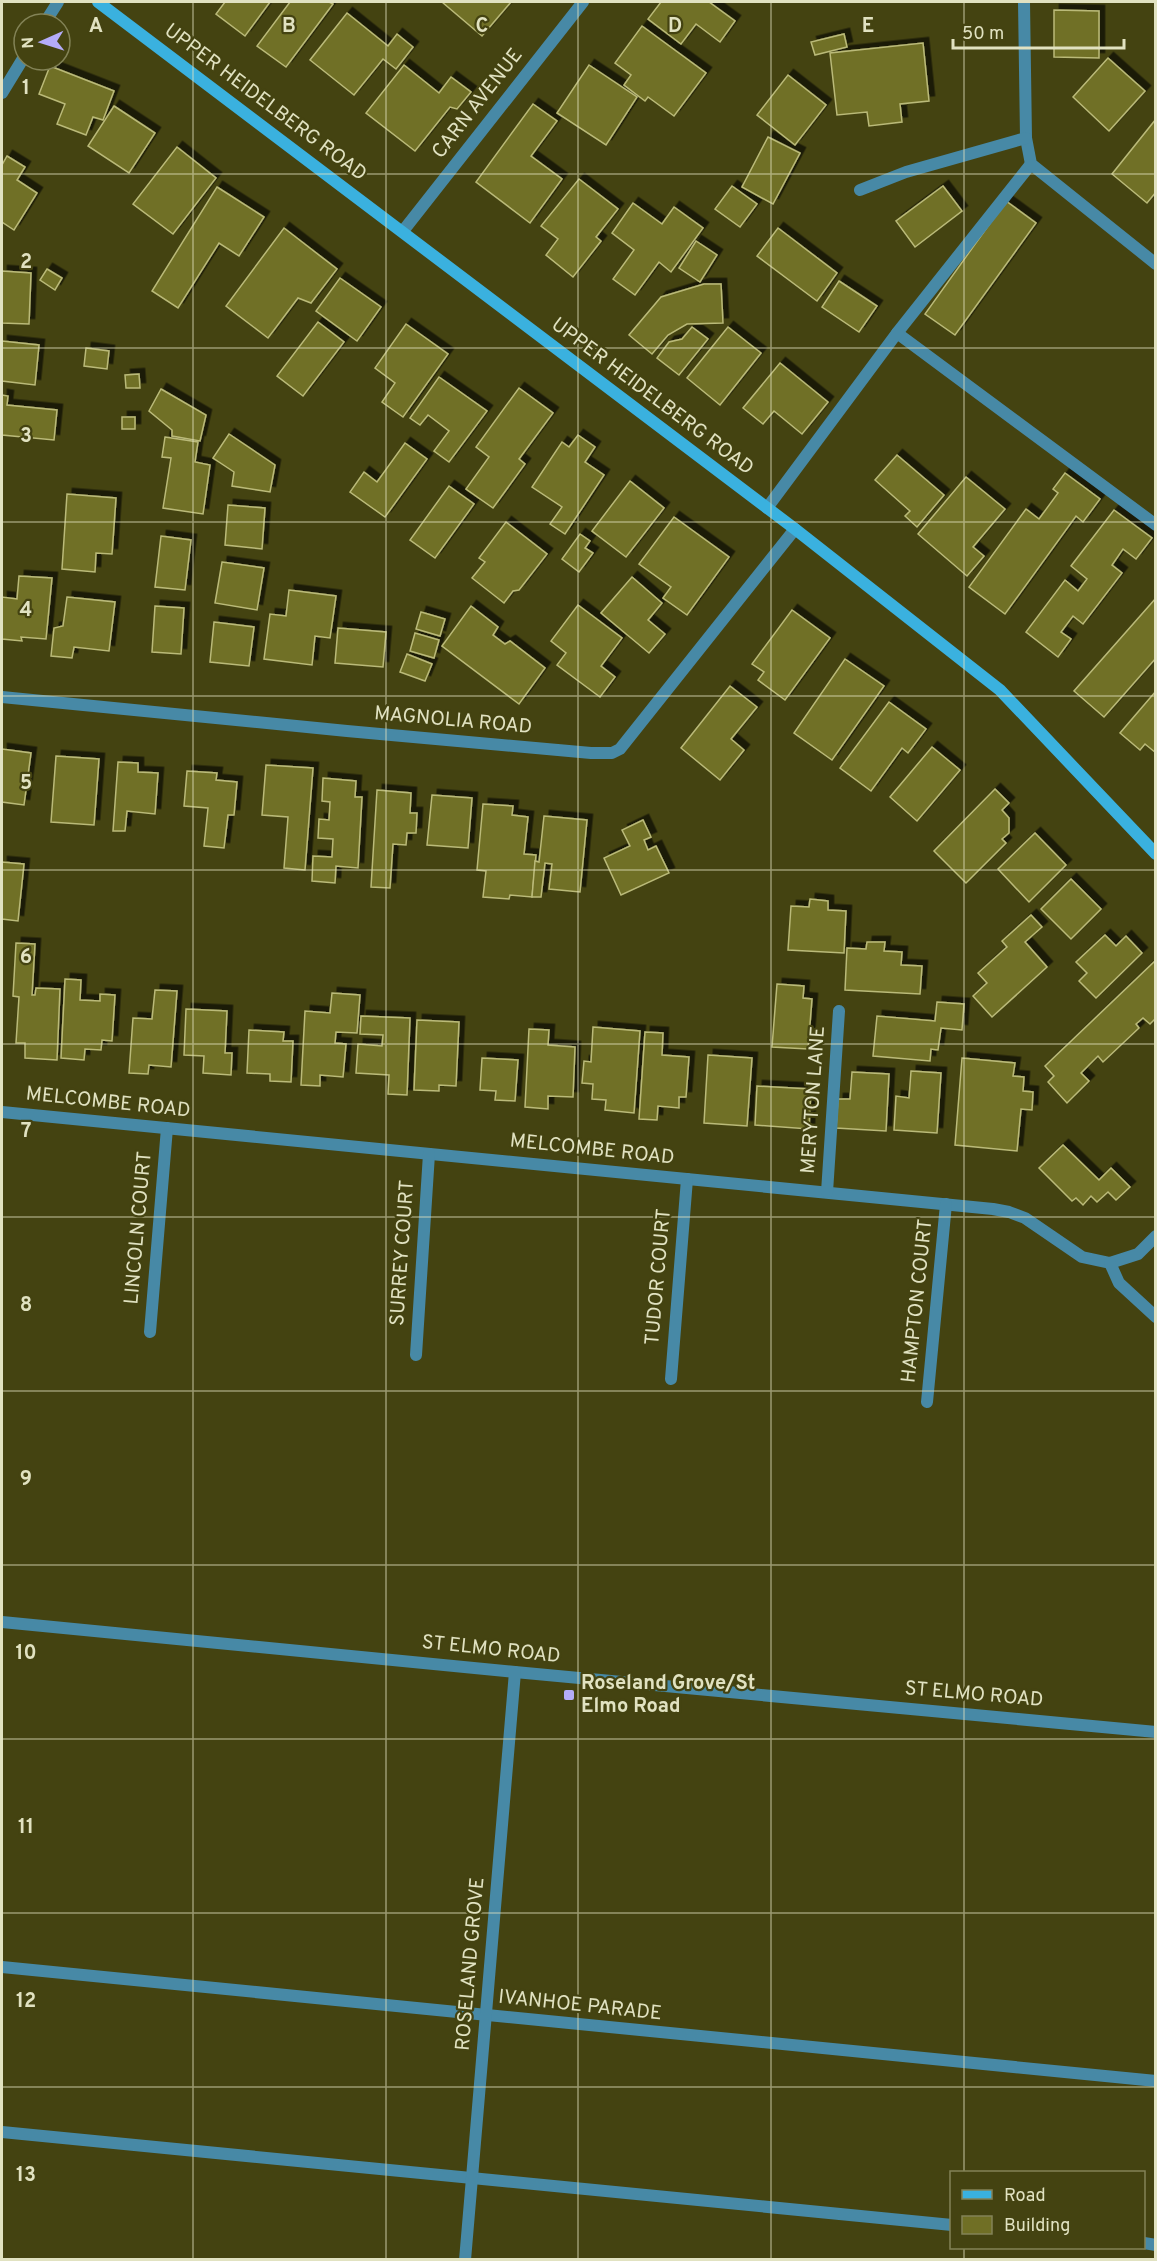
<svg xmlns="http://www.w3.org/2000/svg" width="1157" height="2261" viewBox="0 0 1157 2261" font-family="Overpass,sans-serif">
<defs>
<filter id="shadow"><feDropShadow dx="5.5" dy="-5.5" stdDeviation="0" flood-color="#0009"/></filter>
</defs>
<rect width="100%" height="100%" fill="#444311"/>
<!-- building -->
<g fill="#706f25" stroke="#baba79" stroke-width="1.5" filter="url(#shadow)">
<path d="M225,2h45l-25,34 -29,-22z"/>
<path d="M290,2h39l4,2 -47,63 -29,-21z"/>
<path d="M442,2h69l-29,34z"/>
<path d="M661,2h48l26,19 -15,21 -24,-18 -15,20 -33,-25z"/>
<path d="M1054,10l45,1v47l-45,-1z"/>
<path d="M347,13l41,33 9,-12 16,13 -17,22 -13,-10 -29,36 -44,-35z"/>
<path d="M642,26l64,47 -32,43 -26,-19 -3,4 -21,-16 7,-10 -16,-12z"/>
<path d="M844,34l3,13 -32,8 -4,-13z"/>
<path d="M923,43l6,58 -29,3 2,18 -33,4 -2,-14 -30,3 -7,-62z"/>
<path d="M1108,58l37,33 -36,40 -36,-34z"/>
<path d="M404,65l35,28 12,-16 20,15 -14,17 -7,-2 -35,44 -49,-38z"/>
<path d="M589,65l48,32 -31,48 -49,-32z"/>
<path d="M50,66l64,25 -11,29 -10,-3 -7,18 -29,-11 8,-20 -26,-10z"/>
<path d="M788,75l38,30 -31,40 -38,-30z"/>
<path d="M533,104l24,17 -26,35 31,23 -32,44 -54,-41z"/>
<path d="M114,106l41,27 -26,40 -41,-27z"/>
<path d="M1156,119v73l-9,11 -35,-29z"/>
<path d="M768,137l32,16 -27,51 -31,-17z"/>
<path d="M177,147l39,31 -43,56 -40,-30z"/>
<path d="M7,156l18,11 -8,13 20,13 -23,37 -12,-8v-57z"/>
<path d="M579,179l39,30 -22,28 5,4 -28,36 -27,-22 12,-16 -17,-13z"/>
<path d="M732,186l25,18 -17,23 -25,-18z"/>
<path d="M943,186l19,25 -47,36 -19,-26z"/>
<path d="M217,187l47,30 -25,39 -20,-13 -41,65 -26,-17z"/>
<path d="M1006,201l30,22 -81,112 -30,-21z"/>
<path d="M633,203l29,21 12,-17 29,21 -32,44 -12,-10 -24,33 -22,-16 21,-29 -22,-17z"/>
<path d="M284,228l53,41 -26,34 -13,-5 -30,40 -42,-32z"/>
<path d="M778,228l59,45 -20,28 -60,-45z"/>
<path d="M696,241l21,14 -17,27 -21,-14z"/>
<path d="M47,269l15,9 -7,12 -15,-10z"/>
<path d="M2,271l29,2 -2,51 -27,-1z"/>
<path d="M340,278l41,29 -24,34 -41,-30z"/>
<path d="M839,281l38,25 -18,26 -37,-25z"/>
<path d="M704,284h17l2,39 -36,1 -19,11 -16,19 -23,-19 32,-38z"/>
<path d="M318,322l26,20 -41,54 -26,-20z"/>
<path d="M406,324l42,30 -45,63 -21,-15 13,-19 -20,-15z"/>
<path d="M692,327l16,12 -29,36 -22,-17 12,-16 13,-3z"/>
<path d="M728,327l33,26 -41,52 -33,-27z"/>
<path d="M2,341l37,4 -4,40 -33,-4z"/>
<path d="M86,348l23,3 -2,18 -23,-3z"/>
<path d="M780,363l48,39 -26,32 -28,-23 -11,13 -20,-16z"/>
<path d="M139,374l1,14h-14l-1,-13z"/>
<path d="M439,377l48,34 -38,51 -15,-11 15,-20 -21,-16 -8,10 -10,-7z"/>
<path d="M519,388l34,25 -34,46 6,5 -32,44 -27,-19 23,-32 -13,-10z"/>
<path d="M161,389l45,26 -6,26 -28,-5v-6l-23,-19z"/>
<path d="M2,395l6,1 -1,9 50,5 -3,30 -52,-5z"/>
<rect x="122" y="417" width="13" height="12"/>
<path d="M229,434l46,31 -5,27 -38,-6 2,-14 -21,-14z"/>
<path d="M578,435l17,12 -10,15 19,13 -39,59 -15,-10 12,-17 -30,-20 30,-45 7,5z"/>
<path d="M165,437l33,5 -3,20 15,3 -7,49 -40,-6 8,-50 -9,-1z"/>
<path d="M405,443l22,16 -42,58 -35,-25 14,-20 13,10z"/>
<path d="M897,455l47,40 -27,32 -12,-11 5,-5 -35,-31z"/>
<path d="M1065,473l35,26 -17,23 -7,-6 -71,98 -36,-27 57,-78 13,10 19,-26 -5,-4z"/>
<path d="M966,477l39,32 -32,38 11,9 -17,20 -49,-42z"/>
<path d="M630,481l34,27 -38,49 -34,-26z"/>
<path d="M449,486l25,18 -39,54 -25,-18z"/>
<path d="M67,494l49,4 -4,56 -16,-1 -1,19 -33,-3z"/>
<path d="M228,505l37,3 -3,41 -37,-4z"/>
<path d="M1114,510l38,28 -16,21 -13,-10 -11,16 10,8 -39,51 -10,-8 -12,16 10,7 -13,18 -32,-25 39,-52 13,11 9,-12 -16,-13z"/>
<path d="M674,517l55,40 -42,58 -24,-17 8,-11 -32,-23z"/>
<path d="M506,522l41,32 -28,36 -6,1 -9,12 -32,-25 13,-16 -6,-4z"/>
<path d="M580,534l10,7 -5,7 8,5 -14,19 -17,-13z"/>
<path d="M161,536l30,4 -6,50 -30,-3z"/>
<path d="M222,562l42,6 -7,42 -42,-7z"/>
<path d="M19,576l33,2 -6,61 -25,-2 1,4 -20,-2v-42l15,2z"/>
<path d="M632,577l30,26 -14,17 17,14 -16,19 -48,-40z"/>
<path d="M289,590l47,6 -6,42 -15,-2 -3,29 -48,-6 6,-45 16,2z"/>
<path d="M67,597l48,5 -6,49 -35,-4 -2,11 -21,-2 3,-28 9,-2z"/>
<path d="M1156,598v60l-52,59 -30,-26z"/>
<path d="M578,605l44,33 -21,28 14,11 -15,20 -43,-32 9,-12 -15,-12z"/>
<path d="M155,606l29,2 -3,46 -29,-2z"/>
<path d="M471,606l27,21 -5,8 12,9 5,-3 35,27 -26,36 -77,-58z"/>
<path d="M792,610l38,28 -45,62 -27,-20 6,-8 -12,-8z"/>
<path d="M421,612l24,7 -5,17 -24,-7z"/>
<path d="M214,622l40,5 -5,39 -39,-4z"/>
<path d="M338,628l48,4 -3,35 -48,-4z"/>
<path d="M415,633l24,7 -5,18 -24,-7z"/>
<path d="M407,654l25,10 -7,17 -25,-9z"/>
<path d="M845,659l39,27 -52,74 -38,-27z"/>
<path d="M730,686l27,21 -26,32 13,11 -24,30 -39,-32z"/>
<path d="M1156,691v62l-11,-9 -5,6 -20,-17z"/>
<path d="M889,702l37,27 -18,24 -6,-5 -31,43 -31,-23z"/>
<path d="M932,747l28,23 -43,51 -27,-24z"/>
<path d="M2,749l29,4 -7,52 -22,-3z"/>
<path d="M56,756l43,3 -5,66 -43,-3z"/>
<path d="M118,762l20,1v9l20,1 -3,41 -28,-3 -2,20h-12z"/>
<path d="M266,765l47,3 -8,102 -21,-2 4,-51 -26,-2z"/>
<path d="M187,771l30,2 -1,7 21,2 -3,33h-6l-4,33 -20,-2 4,-38 -24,-2z"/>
<path d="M323,778l33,3 -1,16h7l-4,71 -22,-2 -1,17 -23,-2 1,-25 19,1 1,-18 -15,-1 1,-19 10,1 1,-18 -8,-1z"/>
<path d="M995,789l14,14 -7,7 7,8v15l-7,6 4,4 -40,40 -32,-32z"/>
<path d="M377,790l34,3 -1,20h7l-1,20h-9l-1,12 -13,-1 -3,44 -19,-1z"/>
<path d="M432,795l40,3 -4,50 -41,-3z"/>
<path d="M483,804l30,2 -1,9 16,2 -4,37 12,1 -4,42 -22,-2 -1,4 -26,-2 3,-26 -9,-1z"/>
<path d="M544,816l43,4 -7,72 -31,-3 3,-25 -7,-1 -4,34h-9l3,-36 4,1z"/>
<path d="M643,820l8,17 -7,3 4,10 8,-4 13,27 -48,22 -17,-37 26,-12 -8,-16z"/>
<path d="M1035,833l31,32 -37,37 -31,-33z"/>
<path d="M2,862l22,2 -6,57 -16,-2z"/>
<path d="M1071,879l30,30 -30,30 -30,-30z"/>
<path d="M810,899l18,2v9l18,1 -2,42 -56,-3 3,-44 18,1z"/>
<path d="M1031,915l11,12 -17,15 22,25 -55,50 -19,-21 14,-13 -9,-10 29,-26 -5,-6z"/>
<path d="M1105,935l11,11 10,-10 16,17 -46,45 -17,-17 8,-8 -11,-11z"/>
<path d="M867,942h18l-1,9 18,1 -1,13 21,1 -2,28 -75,-4 2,-42 19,1z"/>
<path d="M16,943l19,1 -3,51h3l1,-7 24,1 -3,71 -32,-2v-15h-9l3,-46 -6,-1z"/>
<path d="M1155,961l1,57 -6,6 -7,-6 -7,6 3,4 -36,34 -5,-6 -17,17 8,8 -22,22 -19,-21 6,-6 -9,-10z"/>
<path d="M65,979l16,1 -1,20 20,1v-7l15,1 -3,46 -10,-1 -1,10 -16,-1 -1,11 -23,-2z"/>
<path d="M777,984l27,2 -1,12 9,1 -4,50 -36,-2z"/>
<path d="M155,990l22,1 -6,76 -22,-2 -1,9 -19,-1 4,-55 19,1z"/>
<path d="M332,993l28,2 -3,38 -21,-1 -1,11 11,1 -3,33 -23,-2v11l-19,-1 4,-74 25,2z"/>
<path d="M937,1002l27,2 -2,26 -21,-2 -3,22 -7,-1 -1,12 -57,-5 4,-40 58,5z"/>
<path d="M186,1009l41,2 -2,42h7l-1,22 -28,-2 1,-17 -20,-1z"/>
<path d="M361,1016l49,2 -3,77 -19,-1 1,-19 -33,-2 2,-29 24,2 1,-11 -23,-1z"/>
<path d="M417,1020l42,2 -3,64 -17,-1v6l-25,-1z"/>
<path d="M593,1027l47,4 -6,82 -29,-3 1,-10 -14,-1 1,-15 -11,-1 2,-22 7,1z"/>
<path d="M529,1029l20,1 -1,15 27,2 -2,50 -25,-1v13l-23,-2z"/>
<path d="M249,1030l35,2 -1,9h10l-2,41 -21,-1v-7l-23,-1z"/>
<path d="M645,1032l18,1 -1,22 27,2 -3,40h-7v11l-21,-2 -1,14 -18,-1z"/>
<path d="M708,1055l44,3 -5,68 -43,-3z"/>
<path d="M482,1058l36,2 -3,41 -20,-1 1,-9 -16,-1z"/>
<path d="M962,1058l53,5 -2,13 11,1 -1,14 10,1 -1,18 -11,-1 -4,42 -62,-6z"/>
<path d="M911,1071l30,2 -4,60 -43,-3 2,-34 13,2z"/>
<path d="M852,1072l37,2 -3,57 -50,-3 2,-29h12z"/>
<path d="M757,1086l54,3 -2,40 -54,-4z"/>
<path d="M1063,1145l36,35 12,-12 19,19 -14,13 -8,-8 -11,10 -6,-6 -8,9 -7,-7 -4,3 -33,-33z"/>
</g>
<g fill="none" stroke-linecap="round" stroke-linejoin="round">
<!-- service -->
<g stroke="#4789a6" stroke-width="12">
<path d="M897,333l259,192"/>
<path d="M767,508l130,-175 134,-169"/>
<path d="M2,2132l950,93"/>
<path d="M1144,2243l12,2"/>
</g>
<!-- minor -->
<g stroke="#4789a6" stroke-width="12">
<path d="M1024,2l2,136 5,26 125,100"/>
<path d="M44,24l14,-22"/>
<path d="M2,93l22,-36"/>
<path d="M860,190l46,-18 120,-34"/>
<path d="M403,231l180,-229"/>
<path d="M2,697l345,34 244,22h21l8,-4 175,-220"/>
<path d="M2,1112l991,97 16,3 16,6 57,39 28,6 28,-9 18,-18"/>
<path d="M827,1192l12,-181"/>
<path d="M1110,1263l9,20 37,34"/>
<path d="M150,1332l17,-204"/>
<path d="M416,1355l13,-201"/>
<path d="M671,1379l16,-200"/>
<path d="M927,1402l19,-198"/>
<path d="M2,1622l513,50 641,60"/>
<path d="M2,1967l1154,114"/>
<path d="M465,2260l50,-588"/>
</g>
<!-- secondary -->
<path stroke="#3ab1df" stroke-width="12" d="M98,2l697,527 205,161 156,164"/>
</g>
<!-- grid -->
<path fill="none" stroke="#e1e2c1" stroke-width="1.5" stroke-opacity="0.55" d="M193,2v2258M386,2v2258M578,2v2258M771,2v2258M964,2v2170M2,174h1154M2,348h1154M2,522h1154M2,696h1154M2,870h1154M2,1044h1154M2,1217h1154M2,1391h1154M2,1565h1154M2,1739h1154M2,1913h1154M2,2087h1154M964,2248v12"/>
<!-- markers -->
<rect fill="#b4acf9" stroke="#444311" stroke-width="2" x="563" y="1689" width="12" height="12" rx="3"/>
<g text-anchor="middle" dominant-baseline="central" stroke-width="4.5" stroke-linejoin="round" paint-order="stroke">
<!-- street labels -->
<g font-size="20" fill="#e1e2c1" stroke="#444311">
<text transform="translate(265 103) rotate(37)">UPPER HEIDELBERG ROAD</text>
<text transform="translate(478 104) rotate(-52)">CARN AVENUE</text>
<text transform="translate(652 397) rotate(37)">UPPER HEIDELBERG ROAD</text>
<text transform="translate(453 721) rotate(5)">MAGNOLIA ROAD</text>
<text transform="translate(814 1100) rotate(-86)">MERYTON LANE</text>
<text transform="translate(108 1103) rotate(6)">MELCOMBE ROAD</text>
<text transform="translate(592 1150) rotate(6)">MELCOMBE ROAD</text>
<text transform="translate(139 1228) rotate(-85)">LINCOLN COURT</text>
<text transform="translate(403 1253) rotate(-86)">SURREY COURT</text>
<text transform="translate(659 1277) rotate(-85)">TUDOR COURT</text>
<text transform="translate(918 1301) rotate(-84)">HAMPTON COURT</text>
<text transform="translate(491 1650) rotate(6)">ST ELMO ROAD</text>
<text transform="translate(974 1695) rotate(5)">ST ELMO ROAD</text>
<text transform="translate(471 1964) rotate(-85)">ROSELAND GROVE</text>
<text transform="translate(580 2006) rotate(6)">IVANHOE PARADE</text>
</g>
<!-- poi labels -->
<g font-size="20" font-weight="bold" fill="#e1e2c1" stroke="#444311" text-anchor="start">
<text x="581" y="1684">Roseland Grove/St<tspan x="581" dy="23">Elmo Road</tspan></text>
</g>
</g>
<g font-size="20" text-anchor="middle" font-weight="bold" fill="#e1e2c1" stroke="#444311" stroke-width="4.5" stroke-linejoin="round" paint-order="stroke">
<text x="96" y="32">A</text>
<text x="289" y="32">B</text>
<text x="482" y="32">C</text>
<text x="675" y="32">D</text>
<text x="868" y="32">E</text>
<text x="26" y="94">1</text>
<text x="26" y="268">2</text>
<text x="26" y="442">3</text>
<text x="26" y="616">4</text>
<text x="26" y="789">5</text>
<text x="26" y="963">6</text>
<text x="26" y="1137">7</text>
<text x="26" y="1311">8</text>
<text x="26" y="1485">9</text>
<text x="26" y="1659">10</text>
<text x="26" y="1833">11</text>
<text x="26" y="2007">12</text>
<text x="26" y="2181">13</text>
</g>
<!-- border -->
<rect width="1157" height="2261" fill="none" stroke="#e1e2c1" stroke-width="6"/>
<!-- legend -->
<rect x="950" y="2171" width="195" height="78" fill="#444311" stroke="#838357" stroke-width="1.5"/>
<rect x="962" y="2190" width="30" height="9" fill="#3ab1df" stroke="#838357" stroke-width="1.5"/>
<text x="1004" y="2201" font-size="18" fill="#e1e2c1">Road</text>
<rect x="962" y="2216" width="30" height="18" fill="#706f25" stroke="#838357" stroke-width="1.5"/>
<text x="1004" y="2231" font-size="18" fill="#e1e2c1">Building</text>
<!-- north arrow -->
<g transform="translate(42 42) rotate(267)"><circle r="28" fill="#444311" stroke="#838357" stroke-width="1.5"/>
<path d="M0-4.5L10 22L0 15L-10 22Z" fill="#b4acf9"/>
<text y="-9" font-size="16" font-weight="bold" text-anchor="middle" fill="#e1e2c1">N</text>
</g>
<!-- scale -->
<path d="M953 39v9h171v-9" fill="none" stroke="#e1e2c1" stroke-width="3"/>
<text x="962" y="39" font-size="18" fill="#e1e2c1" stroke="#444311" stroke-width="4.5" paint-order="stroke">50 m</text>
</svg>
